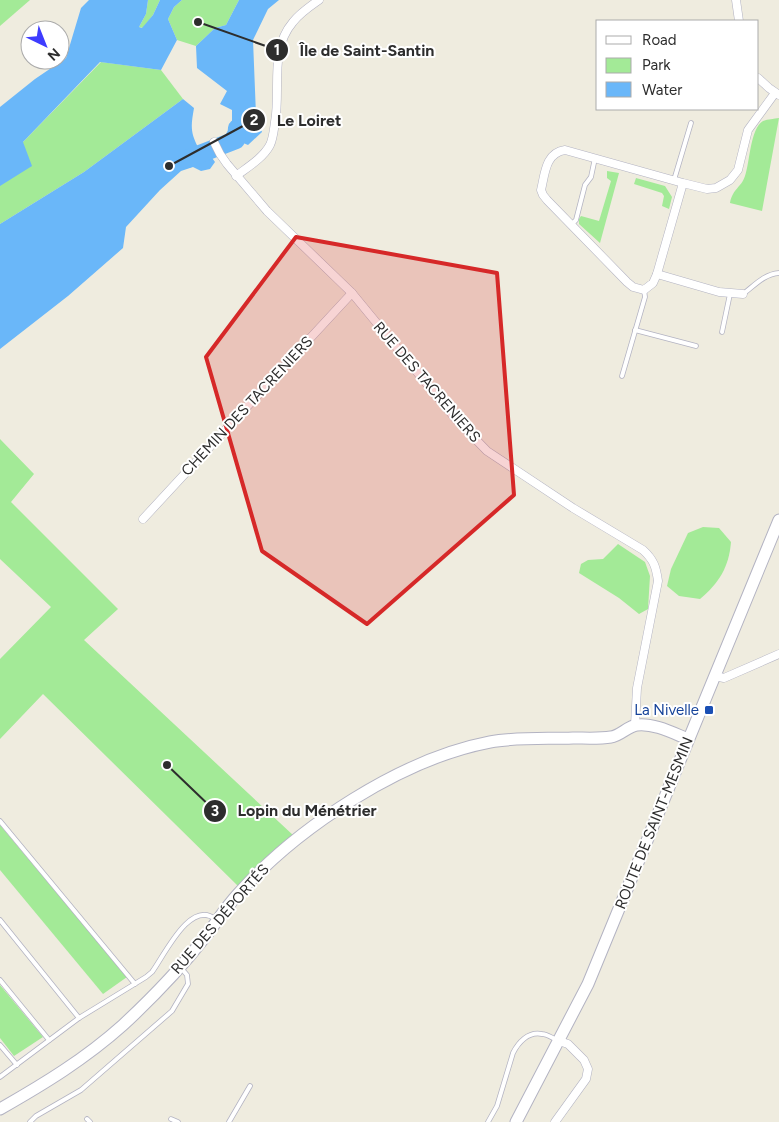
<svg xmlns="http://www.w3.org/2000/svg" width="779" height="1122" viewBox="0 0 779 1122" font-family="Figtree,sans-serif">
<rect width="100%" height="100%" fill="#efecdf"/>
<!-- green -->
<g fill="#a3ea97">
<path d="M0,0h30l-30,26z"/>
<path d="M148,0h12l-7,15 -10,13 -4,-1 7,-13z"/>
<path d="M182,0h57l-13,25 -11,3 -19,18 -19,-6 -9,-21 6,-12z"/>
<path d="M101,62l60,8 22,29 -99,73 -84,52v-39l23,-43z"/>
<path d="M779,118l-17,93 -32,-8c3,-15 11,-15 15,-27 5,-14 5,-47 18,-55 5,-2 11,-2 16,-3z"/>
<path d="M607,171l12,2 -19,70 -21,-19v-5l2,-3 18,5 12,-40 -4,-3z"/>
<path d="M636,178l29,8 7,11 -3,12 -7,-3 2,-10 -2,-3 -28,-9z"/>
<path d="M0,439l34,35 -23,28 107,107 -34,31 210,196 -56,50 -195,-192 -43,45v-80l51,-52 -51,-48z"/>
<path d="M703,527l16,1 12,14c-2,25 -12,41 -31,57l-21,-3 -12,-10 4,-17 17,-36z"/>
<path d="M618,544l27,18 5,14 -2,33 -9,5 -20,-16 -40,-25 2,-9 7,-4 15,-1z"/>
<path d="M0,825l127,152 -24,17 -103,-124z"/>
<path d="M0,985l43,52 -29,19 -14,-18z"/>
</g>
<!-- water -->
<g fill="#6ab7f9">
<path d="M89,0h59l-2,14 -7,13 3,1 11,-13 7,-15h22l-8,7 -6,12 9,21 19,6 19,-18 11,-3 13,-25h40l-11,9 -15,31 3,75 6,17 -14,13 -12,-5 -6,7 -9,-5 11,-18v-14l-12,-6 7,-13 -30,-23 -1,-22 -19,-6 -16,30 -61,-8 -77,80 9,24 -32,20v-79l35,-28 31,-21 15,-50z"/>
<path d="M183,99l11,9c-3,17 -4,24 4,39l10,-1 2,9 5,7 -5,7 -9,2 -8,-4 -12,4 -21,19 -34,37 -3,21 -55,48 -68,53v-125l84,-52z"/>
</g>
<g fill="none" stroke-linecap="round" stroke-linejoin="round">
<!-- river -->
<path stroke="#6ab7f9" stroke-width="18" d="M187,159l49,-19 1,-12"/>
<!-- lane casing -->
<g stroke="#b3b3c2" stroke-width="5.5">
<g id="lane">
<path d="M674,180l17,-57"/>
<path d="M572,224l4,-4 9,-35 6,-8 4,-19"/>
<path d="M743,294c11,-8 21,-20 36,-21"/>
<path d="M635,330l61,16"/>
<path d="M722,332l8,-38"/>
<path d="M622,376l23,-79 -1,-7"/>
<path d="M0,821l135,163"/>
<path d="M0,920l79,98"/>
<path d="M0,980l49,60"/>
<path d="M0,1045l17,20"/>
<path d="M0,1077l79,-59 67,-41 6,-5c12,-16 38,-73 63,-53"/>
<path d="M87,1119l3,3"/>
<path d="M171,1119l7,3"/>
<path d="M30,1122l6,-6 45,-26 91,-79 16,-27 -1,-9 -6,-7"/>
<path d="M229,1122l21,-36"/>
<path d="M488,1122l9,-16 16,-53c5,-10 15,-22 29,-19 5,0 10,4 15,6"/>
</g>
</g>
<!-- street casing -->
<g stroke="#b3b3c2" stroke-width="9">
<g id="street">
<path d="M736,0l3,21"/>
<path d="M758,78l11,10 10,7"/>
<path d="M214,142l6,12 7,10 40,47 85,82 102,124 33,34 86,57 70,42c11,10 13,17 15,31l-21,107 -2,37"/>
<path d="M236,176c12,-9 27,-18 34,-31 3,-6 4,-16 5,-23 6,-33 -6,-72 18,-100 7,-9 16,-15 26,-22"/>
<path d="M683,183l-26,91 -4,9 -9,7 -11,-3 -6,-5 -80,-82 -4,-5 -2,-5c4,-16 4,-37 24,-40l118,33 24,6 9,-1 14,-8 8,-10 10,-40 27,-37"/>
<path d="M657,274l62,18 24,2"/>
<path d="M143,519l209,-226"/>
<path d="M715,676l9,2 55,-24"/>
<path d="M555,1122l31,-43 2,-10 -4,-9 -16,-16 -9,-3"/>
</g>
</g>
<!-- secondary casing -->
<g stroke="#b3b3c2" stroke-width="13">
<g id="secondary">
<path d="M0,1109c44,-25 85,-50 123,-84 29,-27 58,-57 82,-88 11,-14 21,-30 33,-43 60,-67 163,-135 252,-152 27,-5 56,-3 83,-4 12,0 26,1 38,-1 9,-1 17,-11 26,-12 17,-2 36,8 51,14"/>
<path d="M516,1122l72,-138 191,-464"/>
</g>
</g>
<!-- lane -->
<use href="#lane" stroke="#fff" stroke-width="4"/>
<!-- street -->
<use href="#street" stroke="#fff" stroke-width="8"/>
<!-- secondary -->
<use href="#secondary" stroke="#fff" stroke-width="11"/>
</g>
<!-- marked area -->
<path fill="#d62828" fill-opacity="0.2" stroke="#d62828" stroke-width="4" stroke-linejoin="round" d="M296,237l201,36 17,222 -147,129 -105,-73 -56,-194z"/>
<!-- markers -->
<rect fill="#1a4fb4" stroke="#fff" stroke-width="2" x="704" y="705" width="10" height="10" rx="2.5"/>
<g text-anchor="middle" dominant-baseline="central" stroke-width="4" stroke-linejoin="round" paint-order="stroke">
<!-- street labels -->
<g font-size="15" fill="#2d2d2d" stroke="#fff">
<text transform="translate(427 382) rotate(49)">RUE DES TACRENIERS</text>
<text transform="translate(247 406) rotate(-47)">CHEMIN DES TACRENIERS</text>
<text transform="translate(654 823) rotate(-68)">ROUTE DE SAINT-MESMIN</text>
<text transform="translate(220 919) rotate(-49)">RUE DES DÉPORTÉS</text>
</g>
<!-- transit labels -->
<g font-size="15" fill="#164399" stroke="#fff" text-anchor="end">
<text x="699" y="710">La Nivelle</text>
</g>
</g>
<!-- callouts -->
<path fill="none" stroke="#2d2d2d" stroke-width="2" d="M198 22L277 50M169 166L254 120M167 765L215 811"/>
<g fill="#2d2d2d" stroke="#fff" stroke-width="2">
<circle cx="198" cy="22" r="5"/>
<circle cx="169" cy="166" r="5"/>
<circle cx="167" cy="765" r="5"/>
<circle cx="277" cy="50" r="12"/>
<circle cx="254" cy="120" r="12"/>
<circle cx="215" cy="811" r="12"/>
</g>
<g font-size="15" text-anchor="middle" font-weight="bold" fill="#fff">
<text x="277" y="55">1</text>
<text x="254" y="125">2</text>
<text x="215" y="816">3</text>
</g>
<g font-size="16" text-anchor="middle" font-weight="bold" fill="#2d2d2d" stroke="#fff" stroke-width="4" stroke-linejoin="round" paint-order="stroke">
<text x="367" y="56">Île de Saint-Santin</text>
<text x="309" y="126">Le Loiret</text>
<text x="307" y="816">Lopin du Ménétrier</text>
</g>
<!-- legend -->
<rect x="596" y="20" width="162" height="90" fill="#ffffff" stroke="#ababab"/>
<rect x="606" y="36" width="25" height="8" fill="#ffffff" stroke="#ababab"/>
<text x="642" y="45" font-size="15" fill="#2d2d2d">Road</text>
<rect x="606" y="58" width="25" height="15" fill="#a3ea97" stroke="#ababab"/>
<text x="642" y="70" font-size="15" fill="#2d2d2d">Park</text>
<rect x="606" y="82" width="25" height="15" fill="#6ab7f9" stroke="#ababab"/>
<text x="642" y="95" font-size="15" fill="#2d2d2d">Water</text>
<!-- north arrow -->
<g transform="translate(45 45) rotate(137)"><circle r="24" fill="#ffffff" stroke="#ababab"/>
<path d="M0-4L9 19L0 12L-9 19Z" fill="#3e3cff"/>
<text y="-8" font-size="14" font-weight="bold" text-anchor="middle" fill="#2d2d2d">N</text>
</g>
</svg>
